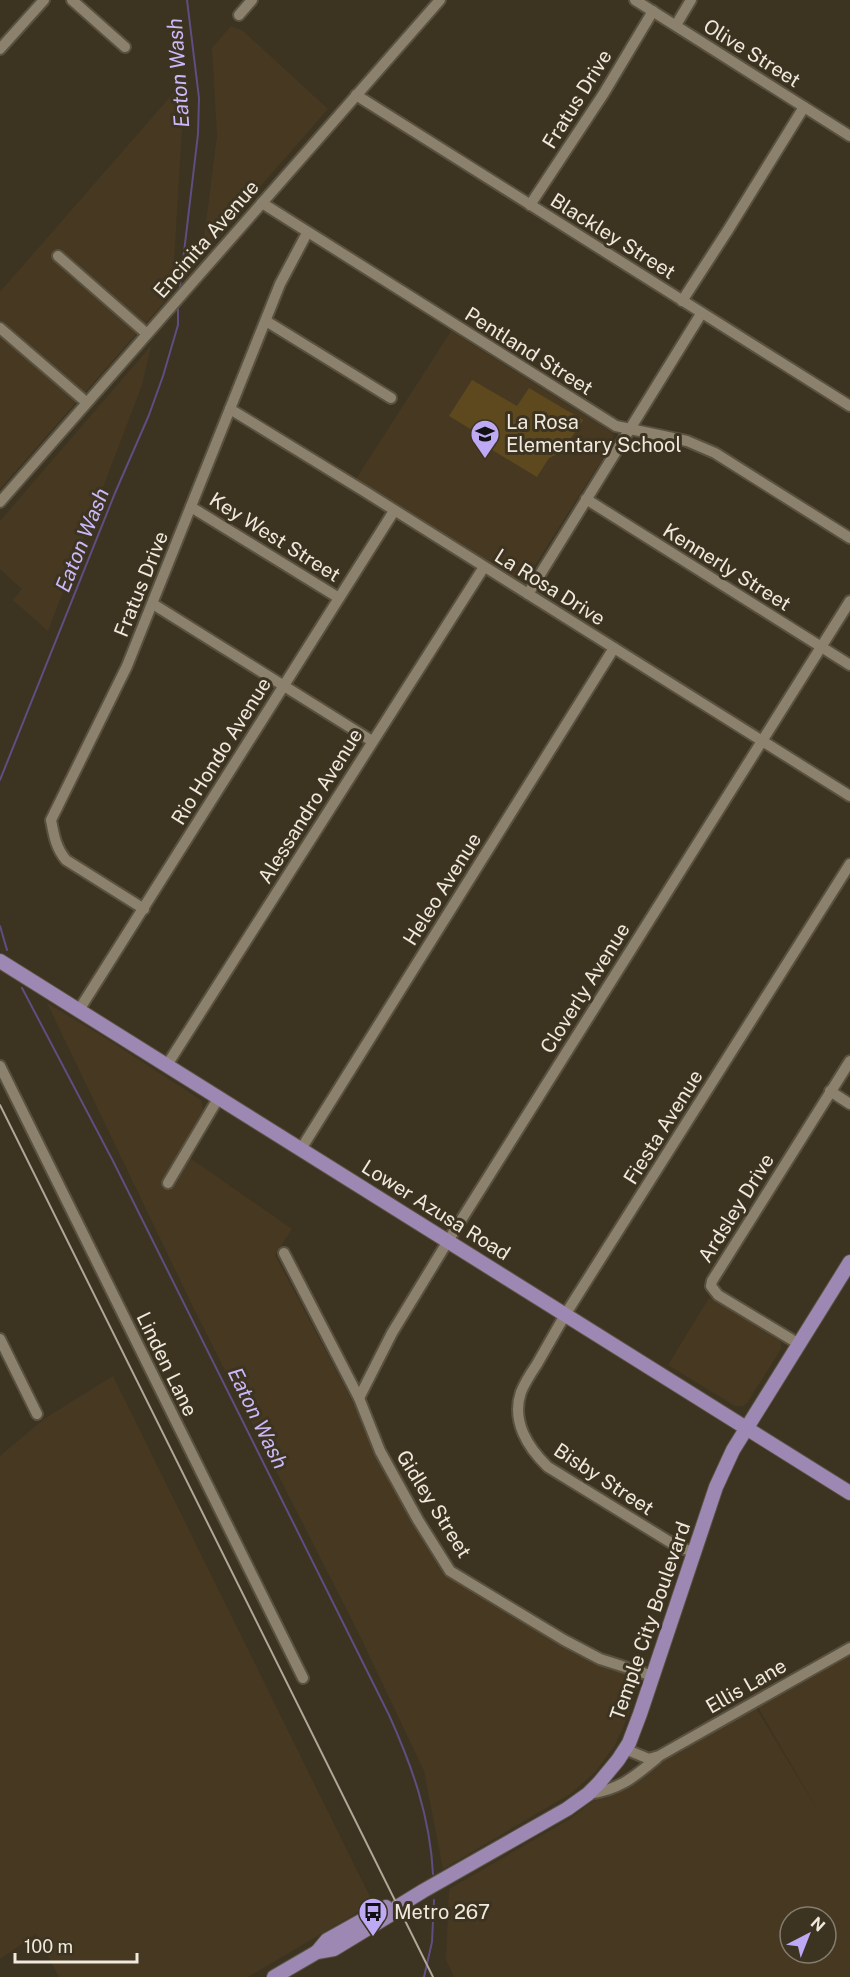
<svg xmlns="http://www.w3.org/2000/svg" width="850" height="1977" viewBox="0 0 850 1977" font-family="'Public Sans',sans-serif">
<rect width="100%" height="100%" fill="#3d3321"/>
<!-- built -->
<g fill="#473921" fill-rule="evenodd">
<path d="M231,26l12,5 85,78 -126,144 15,-117 -5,-88z"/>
<path d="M185,80l-13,213 -172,196v-197z"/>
<path d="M451,331l162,102v9l-86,136 -4,2h-6l-40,-25 -121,-76z"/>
<path d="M151,346l-9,39 -94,246 -35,-31 9,-11 -22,-20v-48z"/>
<path d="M47,1003l60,36 94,61 2,9 -23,42 112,78 -17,26 166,314 136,86 55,21 6,7 -9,31 -14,31 -19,26 -12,11 -14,12 -127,75 -19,-98 -65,-137 -165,-325z"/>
<path d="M709,1298l10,2 62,42v7l-34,54 -4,3h-8l-67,-41z"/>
<path d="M113,1376l260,527 -125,74h-189l-23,-43 -36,25v-503l44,-37z"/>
<path d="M850,1656v321h-396l-8,-17 3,-71 121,-70 20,-16 166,-95 65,108 -63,-109zM790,1917h36v36h-36z"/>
</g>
<!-- green -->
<path fill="#5e491f" d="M472,380l45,26 12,-18 54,32 -21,32 -13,6 -12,19 -66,-40 1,-7 -23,-14z"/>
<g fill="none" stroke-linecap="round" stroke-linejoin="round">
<!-- stream -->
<g stroke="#5e4e82" stroke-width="2">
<path d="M180,286l18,-152 1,-36 -12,-98"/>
<path d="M0,780l115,-287 34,-78 14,-39 15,-51v-17"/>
<path d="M0,926l7,24"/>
<path d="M22,988l91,173 276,554c23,51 41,101 44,159"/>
<path d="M424,1977l8,-35 2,-42"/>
</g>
<!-- minor casing -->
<g stroke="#595140" stroke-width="14">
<g id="minor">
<path d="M72,0l53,47"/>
<path d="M635,0l215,136"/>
<path d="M239,15l13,-15"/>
<path d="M676,25l15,-25"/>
<path d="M0,49l44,-49"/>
<path d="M356,95l494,311"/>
<path d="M262,203l354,223 71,15 28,12 135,85"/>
<path d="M530,205l74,-112 49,-82"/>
<path d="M58,256l88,77"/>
<path d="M682,301l46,-71 76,-123"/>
<path d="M266,321l125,77"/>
<path d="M0,328l86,74"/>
<path d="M230,409l134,82 486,305"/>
<path d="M586,499l264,166"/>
<path d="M0,502l440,-502"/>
<path d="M191,507l148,91"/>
<path d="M528,594l173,-280"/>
<path d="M153,604l219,137"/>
<path d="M144,909l-78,-49c-10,-12 -12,-24 -15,-40l76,-154 153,-382 27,-51"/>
<path d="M79,1010l315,-499"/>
<path d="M167,1065l317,-498"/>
<path d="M0,1066l303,612"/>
<path d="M830,1091l20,13"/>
<path d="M301,1149l313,-501"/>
<path d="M168,1183l51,-86"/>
<path d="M284,1253l75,145 21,53 38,69 32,51 114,69 36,19 53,17"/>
<path d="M0,1339l37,75"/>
<path d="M799,1344l-81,-49 -7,-9 1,-5 138,-220"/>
<path d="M359,1398l33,-65 56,-92 402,-640"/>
<path d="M694,1552l-16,-5 -130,-80c-20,-19 -37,-46 -27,-75 4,-10 10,-19 16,-28 9,-16 19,-33 28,-49l285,-451"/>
<path d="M625,1749l24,10 10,-3 191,-108"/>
<path d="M588,1794c31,-4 45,-16 69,-36"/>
</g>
</g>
<!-- major casing -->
<g stroke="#595140" stroke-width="16">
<g id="major">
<path d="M0,961l850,532"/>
<path d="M317,1952l10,-12 59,-33"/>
<path d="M274,1977l43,-25 17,-3 56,-34 7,-8 26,-16 144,-82 21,-15 11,-11 19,-23 11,-17 11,-29 76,-227 17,-37 117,-188"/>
</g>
</g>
<!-- minor -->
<use href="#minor" stroke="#8c816c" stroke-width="10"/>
<!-- major -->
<use href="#major" stroke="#9c88b3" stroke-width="14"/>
<!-- rail -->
<path stroke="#afa799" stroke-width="2" d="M0,1105l433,872"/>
</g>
<!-- icons -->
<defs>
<g id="school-pin" transform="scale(1.5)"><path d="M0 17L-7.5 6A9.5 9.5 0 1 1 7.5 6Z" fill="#bea9f4" stroke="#3d3321"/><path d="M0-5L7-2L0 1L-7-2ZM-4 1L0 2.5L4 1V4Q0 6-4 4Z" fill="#111"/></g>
<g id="bus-pin" transform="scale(1.5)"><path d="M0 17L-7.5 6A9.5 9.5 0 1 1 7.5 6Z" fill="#bea9f4" stroke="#3d3321"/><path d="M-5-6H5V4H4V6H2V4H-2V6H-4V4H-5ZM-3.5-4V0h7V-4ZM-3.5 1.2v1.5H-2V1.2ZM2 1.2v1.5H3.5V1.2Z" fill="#111"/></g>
</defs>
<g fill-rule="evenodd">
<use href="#school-pin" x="485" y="434"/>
<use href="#bus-pin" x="373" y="1912"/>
</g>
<g text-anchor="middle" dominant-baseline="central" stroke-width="6" stroke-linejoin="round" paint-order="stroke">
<!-- street labels -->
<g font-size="20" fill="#f0e9de" stroke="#3d3321">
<text transform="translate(752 53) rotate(32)">Olive Street</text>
<text transform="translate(577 99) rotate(-58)">Fratus Drive</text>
<text transform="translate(613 236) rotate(32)">Blackley Street</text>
<text transform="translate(206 239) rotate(-49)">Encinita Avenue</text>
<text transform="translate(529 351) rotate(32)">Pentland Street</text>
<text transform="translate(275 537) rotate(32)">Key West Street</text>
<text transform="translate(727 567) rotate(32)">Kennerly Street</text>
<text transform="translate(141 584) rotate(-68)">Fratus Drive</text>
<text transform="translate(550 587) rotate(32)">La Rosa Drive</text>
<text transform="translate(221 751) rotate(-58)">Rio Hondo Avenue</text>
<text transform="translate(310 806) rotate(-58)">Alessandro Avenue</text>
<text transform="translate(442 889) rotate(-58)">Heleo Avenue</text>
<text transform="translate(585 988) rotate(-58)">Cloverly Avenue</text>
<text transform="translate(663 1127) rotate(-58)">Fiesta Avenue</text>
<text transform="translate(736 1208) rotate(-58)">Ardsley Drive</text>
<text transform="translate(436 1210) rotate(32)">Lower Azusa Road</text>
<text transform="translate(167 1364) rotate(64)">Linden Lane</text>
<text transform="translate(604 1479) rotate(33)">Bisby Street</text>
<text transform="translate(434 1504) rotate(58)">Gidley Street</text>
<text transform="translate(650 1621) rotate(-71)">Temple City Boulevard</text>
<text transform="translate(746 1686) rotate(-30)">Ellis Lane</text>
</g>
<!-- poi labels -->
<g font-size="20" fill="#f0e9de" stroke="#3d3321" text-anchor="start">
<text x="506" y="422">La Rosa<tspan x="506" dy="23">Elementary School</tspan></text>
<text x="394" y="1912">Metro 267</text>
</g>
<!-- water labels -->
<g font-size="21" font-style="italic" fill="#cab8f9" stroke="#3d3321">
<text transform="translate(178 73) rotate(-94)">Eaton Wash</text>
<text transform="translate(82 540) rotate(-68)">Eaton Wash</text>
<text transform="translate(258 1418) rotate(64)">Eaton Wash</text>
</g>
</g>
<!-- north arrow -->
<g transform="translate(808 1935) rotate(42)"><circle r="28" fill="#3d3321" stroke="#857c6d" stroke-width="1.5"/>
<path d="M0-4.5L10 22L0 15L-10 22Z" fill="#bea9f4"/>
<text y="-9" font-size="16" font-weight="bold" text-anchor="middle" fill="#f0e9de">N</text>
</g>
<!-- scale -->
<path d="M15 1953v9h122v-9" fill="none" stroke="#f0e9de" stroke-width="3"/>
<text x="24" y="1953" font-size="18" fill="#f0e9de" stroke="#3d3321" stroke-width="4.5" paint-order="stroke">100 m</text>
</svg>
